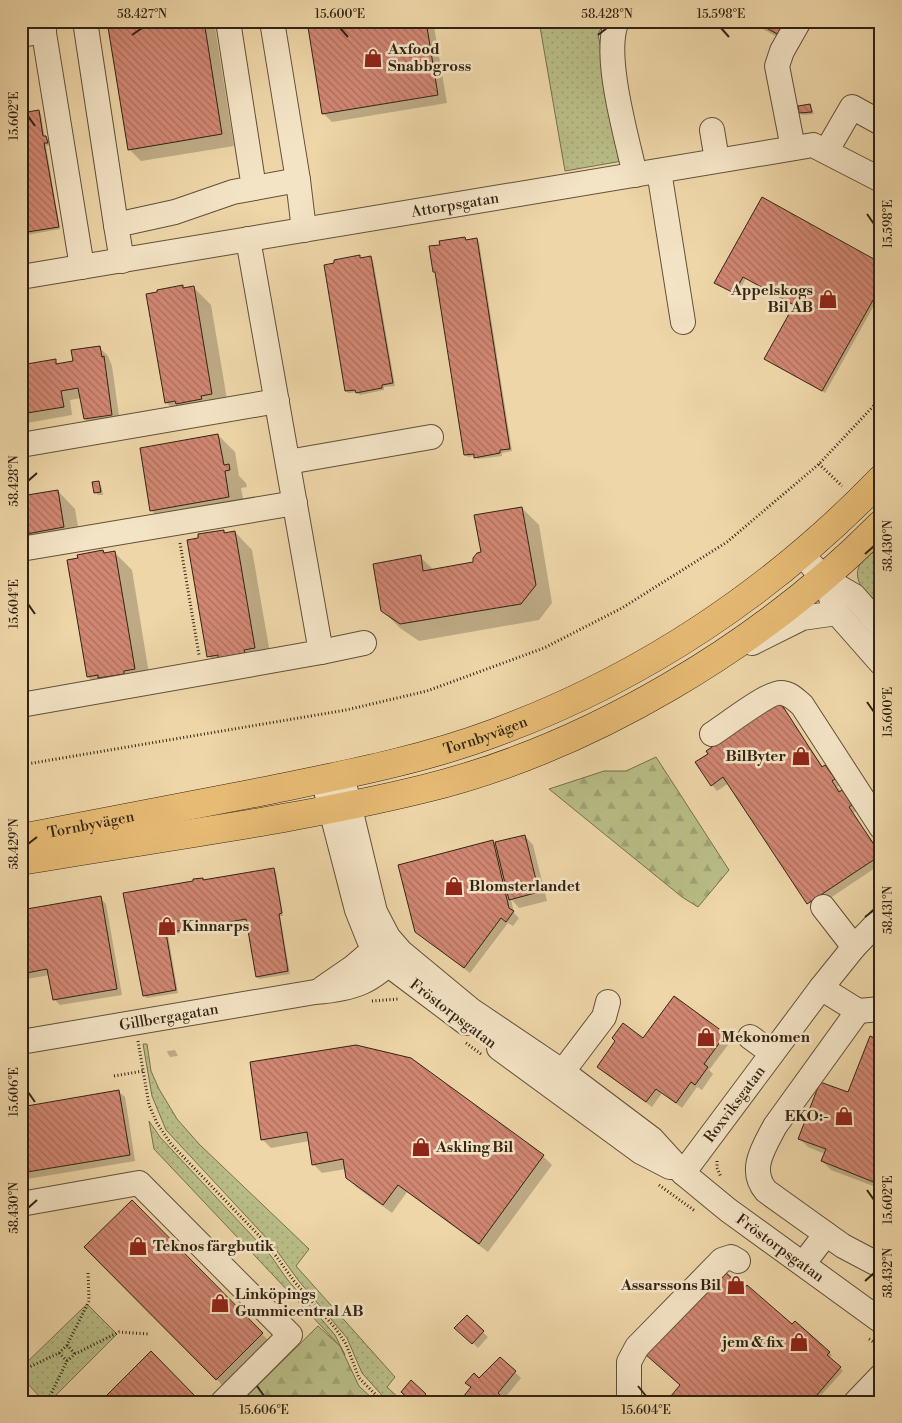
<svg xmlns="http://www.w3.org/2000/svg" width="902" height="1423" viewBox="0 0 902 1423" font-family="'Libre Bodoni',serif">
<defs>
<pattern id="grass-dots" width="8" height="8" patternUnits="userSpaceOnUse" patternTransform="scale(1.25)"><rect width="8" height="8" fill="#b9bd87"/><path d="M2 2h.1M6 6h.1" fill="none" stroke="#a0a274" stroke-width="1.8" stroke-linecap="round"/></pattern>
<pattern id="forest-firs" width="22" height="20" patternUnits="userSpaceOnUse" patternTransform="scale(1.25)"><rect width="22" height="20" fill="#b9bd87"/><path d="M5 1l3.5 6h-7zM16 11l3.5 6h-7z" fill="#a0a274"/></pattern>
<pattern id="building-back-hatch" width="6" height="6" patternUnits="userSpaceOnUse" patternTransform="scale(1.25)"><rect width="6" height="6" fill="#d28773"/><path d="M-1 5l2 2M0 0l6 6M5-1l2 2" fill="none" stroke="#ab6e5d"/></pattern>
</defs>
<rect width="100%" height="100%" fill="#eed6a8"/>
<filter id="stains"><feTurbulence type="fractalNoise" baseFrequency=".004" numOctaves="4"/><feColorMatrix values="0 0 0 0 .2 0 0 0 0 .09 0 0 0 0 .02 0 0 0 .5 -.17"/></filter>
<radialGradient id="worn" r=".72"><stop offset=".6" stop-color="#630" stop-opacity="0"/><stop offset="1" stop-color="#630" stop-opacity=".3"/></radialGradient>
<!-- grass -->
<g fill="url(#grass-dots)" stroke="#76704c">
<path d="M539,21h66l-7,13 24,127 -57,10z"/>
<path d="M875,543l6,11v56c-26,-29 -34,-35 -6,-67z"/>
<path d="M143,1044h4l4,27 8,18 18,30 22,25 110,105 -13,17 99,111 -8,10 16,15h-15l-26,-29 -15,-35 -49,-58 -26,-36 -106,-114 -14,-34z"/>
<path d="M149,1121l11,16 111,119 16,23 48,56 10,20 -5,-9 -186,-197z"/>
<path d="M87,1304l30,30 -68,68h-4l-24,-25v-9z"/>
</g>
<!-- forest -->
<g fill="url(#forest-firs)" stroke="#76704c">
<path d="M656,757l73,113 -31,37 -16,-10 -133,-108 55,-18h22z"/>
<path d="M318,1326l22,20 19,40 17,16h-135z"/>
</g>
<!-- shadow -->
<g fill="#0003">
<path d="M108,21h106l20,125 -93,15 -12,-12z"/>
<path d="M308,21h125l14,82 -115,19 -9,-9z"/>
<path d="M749,21h49l-12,21z"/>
<path d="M810,105l4,9 -11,1 -3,-2z"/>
<path d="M39,112l2,2 4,23 4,3 1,5 -4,1 14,83 -39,7v-122z"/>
<path d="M763,198l118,66v29l-56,100 -57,-32 27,-55 -49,-28 -9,17 -19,-10z"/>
<path d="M465,239l2,2 10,-1 2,2 33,209 -10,2v3l-24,3 -3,-3 -7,1 -3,-2 -28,-181 -3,-3z"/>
<path d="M359,256l3,3 9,-1 2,2 22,126 -11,1v3l-24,5 -3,-3 -9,1 -2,-2z"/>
<path d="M182,287l3,2 9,-1 17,17 18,106 -46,8 -17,-17z"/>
<path d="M99,347l9,9 4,10 8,57 -26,5 -9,-9 -4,-21 -11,2 2,15 -51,9v-58l34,-5 4,4 16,-3z"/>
<path d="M218,435l17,17 4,24 7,7 1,4 -6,1 5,26 -78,13 -17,-17z"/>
<path d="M94,483h5l2,2 2,10h-5l-2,-2z"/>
<path d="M58,491l17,18 6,35 -60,-2v-44z"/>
<path d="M522,508l17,17 13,78 -13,17 -120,21 -19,-13 -18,-18 38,-53 14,13 41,-7z"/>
<path d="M224,531l2,3 9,-2 17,18 20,115 -46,8 -17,-17z"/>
<path d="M103,551l3,3 9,-1 17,17 19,116 -46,8 -17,-17z"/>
<path d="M779,704l45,64 1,-2 6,6 9,13 -3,2 11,10 9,14 -4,2 28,41v10l-67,45 -85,-126 -12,8 -5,-6z"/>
<path d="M525,836l8,9 14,56 -28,7 -8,-9 3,14 5,5 -6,8 -5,-3 -38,50 -54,-41 77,-90 5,4z"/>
<path d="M274,870l2,2 7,44h-3l10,58 -31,5 -2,-3 -10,-55 -79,14 10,58 -31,5 -3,-3 -20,-101 71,-12 8,-3 2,2z"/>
<path d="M100,898l6,6 16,91 -62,10 -6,-6 -4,-24 -29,5v-69z"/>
<path d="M725,1035l6,6 -22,29 4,4 -11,16 -5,-3 -15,21 -20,-15 -10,14 -48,-35z"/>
<path d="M881,1042v147l-50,-19 -9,-9 3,-7 -17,-7 -9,-9 50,-44z"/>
<path d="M175,1050l3,6 -8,1 -2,-3 -1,-3z"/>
<path d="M252,1063l291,93 9,9 -64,87 -81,-60 -15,21 -36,-26 -9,-10 -1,-8 -24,4 -9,-9 -4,-23 -38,7 -9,-9z"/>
<path d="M119,1092l6,5 10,64 -114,19v-72z"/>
<path d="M132,1202l139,141 -46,45 -139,-141z"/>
<path d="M467,1317l21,20 -10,11 -16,-15z"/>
<path d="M795,1323l37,32 -3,3 14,13 -28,31h-148z"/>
<path d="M500,1358l21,20 -18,22 2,2h-44z"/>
<path d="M411,1382l16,15 -4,5h-10z"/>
</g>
<!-- building -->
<g fill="url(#building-back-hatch)" stroke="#322312">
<path d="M107,21h97l18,113 -94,16z"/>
<path d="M307,21h119l12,74 -116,19z"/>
<path d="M754,21h31l-8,13z"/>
<path d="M810,104l2,8 -13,1 -1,-7z"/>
<path d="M39,110l4,26h3l2,7h-4l15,84 -38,6v-120z"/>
<path d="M762,197l119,66v23l-59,105 -58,-32 30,-54 -51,-28 -9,16 -20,-10z"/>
<path d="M465,237l1,3 11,-2 33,211 -10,1v3l-26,5v-4l-10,1 -29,-183h-2l-4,-26 11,-1 -1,-4z"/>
<path d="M360,255v3l11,-2 22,127 -11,2v3l-26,5 -1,-3 -10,1 -21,-126 10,-2v-3z"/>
<path d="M183,285v3l11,-2 18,108 -11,2 1,3 -26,5 -1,-3 -10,2 -19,-109 11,-2v-2z"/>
<path d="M100,346l2,11 2,-1 8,59 -28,4 -6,-31 -17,3 3,16 -43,7v-49l35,-6v5l17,-3 -2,-11z"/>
<path d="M218,434l6,31 5,-1 1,6 -5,1 4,26 -79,14 -10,-63z"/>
<path d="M99,481l2,11 -7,1 -2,-11z"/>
<path d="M58,490l6,37 -43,8v-39z"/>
<path d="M522,507l14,78 -15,19 -121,20 -19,-13 -8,-47 48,-9 2,16 50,-9v-4l4,-5 4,-1 -7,-37z"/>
<path d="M224,530v3l11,-2 20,117 -11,2 1,3 -27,5v-3l-11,2 -20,-117 11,-2v-4z"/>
<path d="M103,550l1,3 11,-2 20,118 -11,2v3l-26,4v-3l-11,2 -20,-117 11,-2 -1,-3z"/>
<path d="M780,702l42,65 3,-2 10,14 -3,2 7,11 3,-2 10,15 -3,2 32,48 -74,49 -84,-127 -12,9 -16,-24 13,-8 -2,-3z"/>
<path d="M525,835l14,57 -30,8 -14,-58z"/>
<path d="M493,840l16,68 5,3 -8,11 -5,-4 -37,50 -49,-36 -17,-67z"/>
<path d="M274,868l8,45 -3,1 9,57 -32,6 -10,-58 -80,14 10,57 -33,6 -20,-103 70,-12v-2l10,-1v2z"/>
<path d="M101,896l16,93 -64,11 -6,-31 -26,5v-64z"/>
<path d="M674,996l52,38 -22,30 4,3 -13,18 -4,-3 -15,21 -20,-14 -10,13 -49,-35 18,-26 -3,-3 11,-15 20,15z"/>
<path d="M870,1036l11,5v144l-60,-24 5,-12 -28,-10 22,-57 28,10z"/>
<path d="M356,1045l55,13 133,97 -65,89 -81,-59 -15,20 -37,-27 -3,-19 -31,6 -5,-33 -46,8 -11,-78z"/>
<path d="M119,1090l11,65 -109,18v-66z"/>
<path d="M132,1200l131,133 -47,47 -132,-133z"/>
<path d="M720,1268l24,20 3,-3 45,39 3,-3 35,31 -3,3 14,12 -30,35h-145l14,-17 -35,-31z"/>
<path d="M467,1315l17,16 -12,13 -18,-16z"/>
<path d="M151,1351l46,47 -3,4h-94z"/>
<path d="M500,1357l16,14 -18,22 3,3 -1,6h-41l12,-15 -6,-4 9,-10 5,5z"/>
<path d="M411,1380l15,14 -8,8h-6l-11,-10z"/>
</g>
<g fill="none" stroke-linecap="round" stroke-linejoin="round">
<!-- minor casing -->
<g stroke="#615038" stroke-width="26">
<g id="minor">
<path d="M42,21l40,246"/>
<path d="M85,21l31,204"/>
<path d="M228,21l26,167"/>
<path d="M272,21l26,159"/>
<path d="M617,21c-15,33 10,117 18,154"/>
<path d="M21,35l23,-4"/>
<path d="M712,130l5,30"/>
<path d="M793,148l-16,-82 5,-15 17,-30"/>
<path d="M827,150l25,-43 29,16"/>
<path d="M659,171l24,151"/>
<path d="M122,261l-6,-36 59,-13 58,-20 65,-12 6,50"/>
<path id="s1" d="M21,277l792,-132 68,35"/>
<path d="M21,445l256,-44"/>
<path d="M288,462l143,-25"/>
<path d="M21,549l274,-46"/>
<path d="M802,554l21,24 31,18 27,31"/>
<path d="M831,598l6,15 44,50"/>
<path d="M752,643l50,-25 35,-5"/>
<path d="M321,652l43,-9"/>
<path d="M21,705l300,-53 -73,-413"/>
<path d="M712,734c13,-8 57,-43 70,-41 9,1 14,7 20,12l79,122"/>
<path id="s2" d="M342,775l33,137 13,25 13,15 70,58 92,62 89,67 31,34 45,37 153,111"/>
<path d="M323,779l34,131 12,30 20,25 77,58"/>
<path d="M823,907l31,40"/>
<path d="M323,988l29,-20 35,-30"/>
<path d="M821,988l37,23 -83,115c-11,21 -27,44 -9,65l60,43"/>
<path d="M858,1011l23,-2"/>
<path d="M750,1037l22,16"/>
<path id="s3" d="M21,1042l294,-50c40,-3 57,-10 85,-39"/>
<path d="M499,1048l142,104 29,15"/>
<path d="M554,1083l50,-66 4,-15"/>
<path id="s4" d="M683,1173l138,-185 33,-41 27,-28"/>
<path d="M21,1204l118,-21 151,152 -67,67"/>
<path d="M803,1264l23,-30 17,12 38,20"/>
<path d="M629,1402v-40l8,-15 85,-87 9,-3 7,4"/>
<path d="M856,1402l25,-26"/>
</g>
</g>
<!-- major casing -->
<g stroke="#322312" stroke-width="29">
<g id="major">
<path id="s5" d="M21,838c82,-16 163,-32 244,-47 78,-16 158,-31 232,-59 146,-54 276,-141 384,-253"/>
<path d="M21,861c133,-23 271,-40 402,-72 165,-40 339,-144 458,-265"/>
</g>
</g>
<!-- path -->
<g stroke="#322312" stroke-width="3" stroke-dasharray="1 2.5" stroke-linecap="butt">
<path d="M819,464l23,22"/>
<path d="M180,543l19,112"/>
<path d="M21,765l325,-55 81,-19 117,-43 78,-40 105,-66 92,-78 62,-66"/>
<path d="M372,1001l26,-2"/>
<path d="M138,1041l11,64 8,18 14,21 97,101 26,36 42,48 10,15 13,34 24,24"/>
<path d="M466,1043l15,11"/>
<path d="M114,1076l29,-5"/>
<path d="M717,1161v7l4,9"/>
<path d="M659,1185l36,26"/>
<path d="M869,1339l12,8"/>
<path d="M67,1345l8,9"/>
<path d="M59,1353l8,8"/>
<path d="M21,1371l38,-18 8,-8 22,-44 -1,-29"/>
<path d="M47,1402l20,-41 8,-7 44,-22 30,2"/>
</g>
<!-- minor -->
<use href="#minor" stroke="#f4e4c6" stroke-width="24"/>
<!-- major -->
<use href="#major" stroke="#e7bb74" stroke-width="28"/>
</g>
<!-- ticks -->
<path fill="none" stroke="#322312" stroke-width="2" d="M340,28l8,9M721,28l8,9M132,35l10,-7M598,35l9,-7M28,116l7,10M867,214l7,10M28,481l9,-8M865,554l9,-8M28,604l7,10M867,702l7,10M28,844l9,-7M865,917l9,-7M28,1092l7,10M867,1190l7,10M28,1208l9,-8M865,1281l9,-8M257,1386l7,10M638,1386l8,10"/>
<!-- icons -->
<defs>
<g id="shop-bare" transform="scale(1.5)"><path d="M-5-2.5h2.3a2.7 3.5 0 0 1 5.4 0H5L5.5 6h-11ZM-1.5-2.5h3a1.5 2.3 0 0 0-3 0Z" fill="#8f2418" stroke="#f4e4c6" stroke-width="2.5" paint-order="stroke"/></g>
</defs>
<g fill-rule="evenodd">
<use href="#shop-bare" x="373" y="58"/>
<use href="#shop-bare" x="828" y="299"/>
<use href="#shop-bare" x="801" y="756"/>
<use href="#shop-bare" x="454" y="886"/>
<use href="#shop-bare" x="167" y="926"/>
<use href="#shop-bare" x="706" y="1037"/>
<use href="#shop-bare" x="844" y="1116"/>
<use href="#shop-bare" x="421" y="1147"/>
<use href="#shop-bare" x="138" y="1246"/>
<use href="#shop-bare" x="736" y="1285"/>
<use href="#shop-bare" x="220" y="1303"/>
<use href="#shop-bare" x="799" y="1342"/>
</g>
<g text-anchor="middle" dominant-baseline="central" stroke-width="5" stroke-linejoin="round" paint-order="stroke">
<!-- poi labels -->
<g font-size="15" font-weight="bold" fill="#322312" stroke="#f4e4c6" text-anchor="start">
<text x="388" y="49">Axfood<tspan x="388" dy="17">Snabbgross</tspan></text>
<text x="813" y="290" text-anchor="end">Appelskogs<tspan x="813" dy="17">Bil AB</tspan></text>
<text x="786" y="756" text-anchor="end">BilByter</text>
<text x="469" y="886">Blomsterlandet</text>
<text x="182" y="926">Kinnarps</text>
<text x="721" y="1037">Mekonomen</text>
<text x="829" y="1116" text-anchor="end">EKO:-</text>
<text x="436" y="1147">Askling Bil</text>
<text x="153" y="1246">Teknos färgbutik</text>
<text x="721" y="1285" text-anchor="end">Assarssons Bil</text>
<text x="235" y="1294">Linköpings<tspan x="235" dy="17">Gummicentral AB</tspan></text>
<text x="784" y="1342" text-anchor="end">jem &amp; fix</text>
</g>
<!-- street labels -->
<g font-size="15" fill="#322312" stroke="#f4e4c6">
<text stroke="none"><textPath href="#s1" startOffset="440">Attorpsgatan</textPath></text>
<text stroke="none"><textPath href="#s5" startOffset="476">Tornbyvägen</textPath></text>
<text stroke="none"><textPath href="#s5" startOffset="71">Tornbyvägen</textPath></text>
<text transform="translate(453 1014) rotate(37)">Fröstorpsgatan</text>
<text stroke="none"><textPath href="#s3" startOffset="150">Gillbergagatan</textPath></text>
<text stroke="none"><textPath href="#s4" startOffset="86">Roxviksgatan</textPath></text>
<text stroke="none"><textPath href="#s2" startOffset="671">Fröstorpsgatan</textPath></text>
</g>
</g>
<!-- margin -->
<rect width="902" height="1423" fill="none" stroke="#eed6a8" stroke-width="55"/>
<rect x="28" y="28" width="846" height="1368" fill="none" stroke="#322312" stroke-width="2"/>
<g font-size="12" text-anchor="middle" fill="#322312">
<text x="142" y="18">58.427°N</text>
<text x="340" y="18">15.600°E</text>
<text x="607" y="18">58.428°N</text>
<text x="721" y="18">15.598°E</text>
<text transform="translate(14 116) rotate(-90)" y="4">15.602°E</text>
<text transform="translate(888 224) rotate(-90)" y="4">15.598°E</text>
<text transform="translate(14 481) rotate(-90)" y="4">58.428°N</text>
<text transform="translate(888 546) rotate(-90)" y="4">58.430°N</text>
<text transform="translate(14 604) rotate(-90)" y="4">15.604°E</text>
<text transform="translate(888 712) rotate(-90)" y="4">15.600°E</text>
<text transform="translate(14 844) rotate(-90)" y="4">58.429°N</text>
<text transform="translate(888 910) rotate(-90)" y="4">58.431°N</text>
<text transform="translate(14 1092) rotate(-90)" y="4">15.606°E</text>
<text transform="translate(888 1200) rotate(-90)" y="4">15.602°E</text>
<text transform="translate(14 1208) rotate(-90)" y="4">58.430°N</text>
<text transform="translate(888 1273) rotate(-90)" y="4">58.432°N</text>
<text x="264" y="1414">15.606°E</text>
<text x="646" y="1414">15.604°E</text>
</g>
<rect width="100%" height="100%" filter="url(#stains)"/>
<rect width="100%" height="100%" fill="url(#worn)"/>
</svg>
